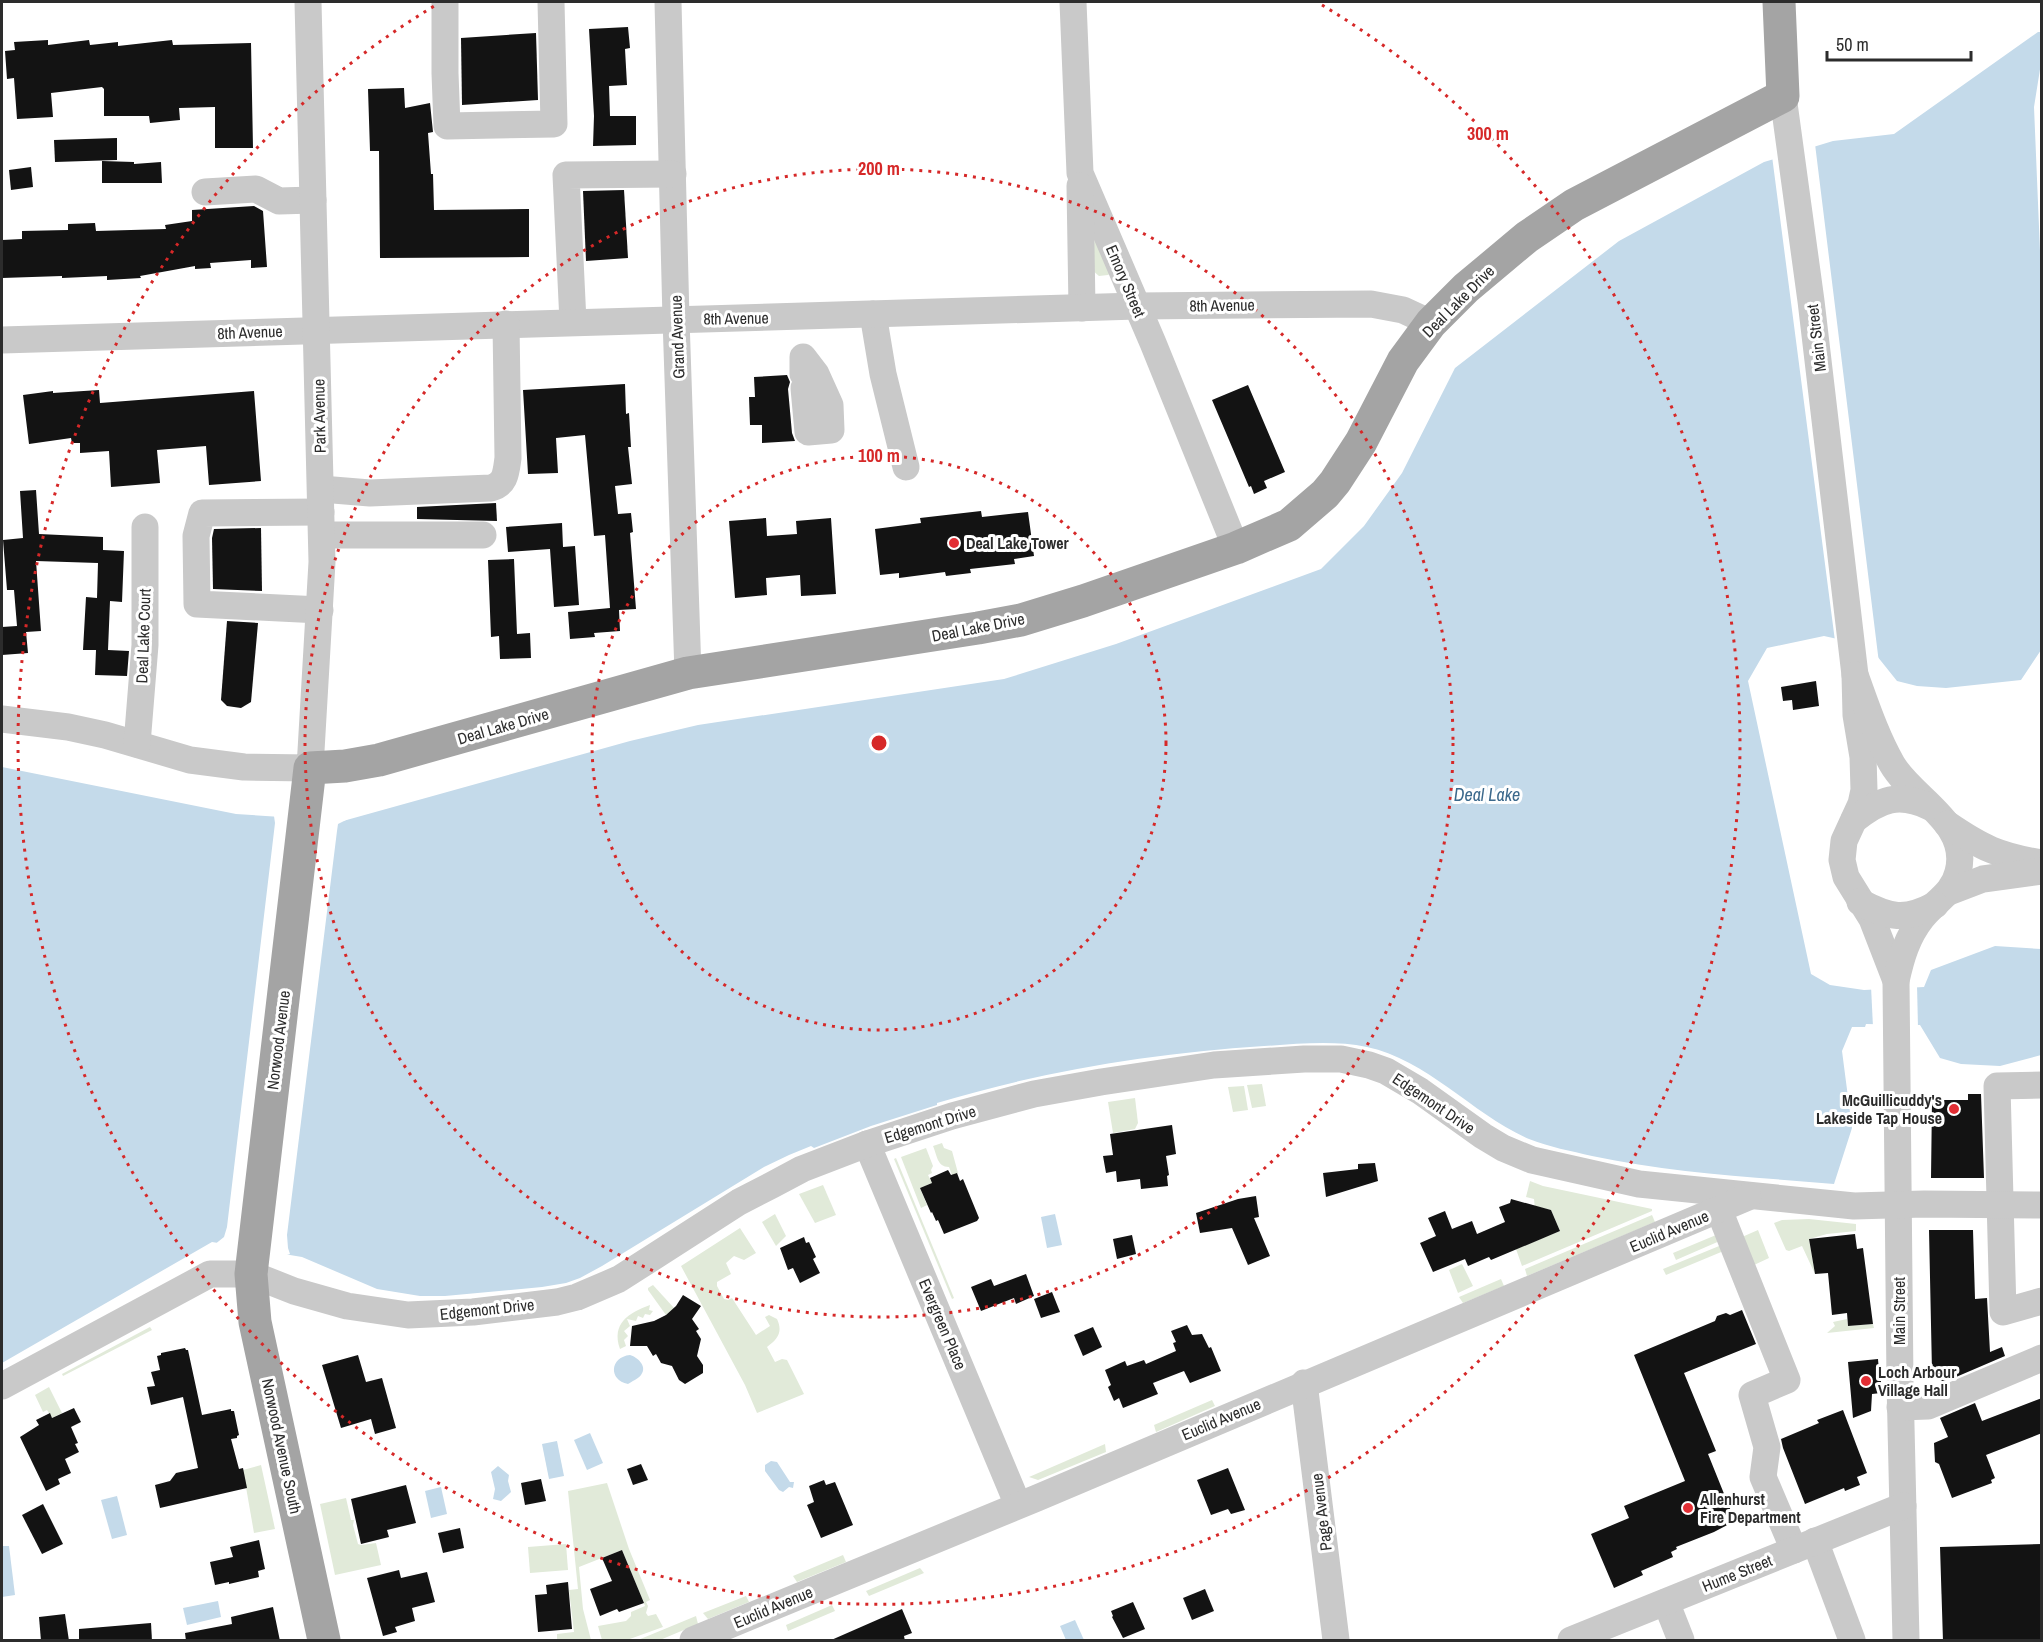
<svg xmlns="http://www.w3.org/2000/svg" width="2043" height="1642" viewBox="0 0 2043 1642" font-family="'Archivo Narrow',sans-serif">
<rect width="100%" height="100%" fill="#fff"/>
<!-- green -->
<g fill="#e1ead9">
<path d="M1095,233l18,38 -5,4 -9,1 -7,-6z"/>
<path d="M1262,1084l4,22 -14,2 -5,-23z"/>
<path d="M1244,1086l4,24 -15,2 -5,-25z"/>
<path d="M1135,1098l3,25 -3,6 -22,4 -5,-31z"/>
<path d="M942,1143l2,5 8,3 6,22 -6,2 -3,-8c-12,0 -12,-12 -16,-21z"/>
<path d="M926,1148l7,18 -2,4 1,3 -4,2 4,8 -12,5 7,17 -6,3 -20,-51z"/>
<path d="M896,1158l58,140 -2,1 -58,-140z"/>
<path d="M1530,1181l13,5 109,23v2l-130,55 -6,-17 44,-18 -9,-21 -12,-3 -4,2 -1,-10 -8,-2z"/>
<path d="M823,1185l13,30 -21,8 -16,-29z"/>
<path d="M775,1214l11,22 -10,10 -14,-24z"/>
<path d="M1652,1215l3,7 -128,54 -2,-7z"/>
<path d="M1809,1219l47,5v7l-29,3 -18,5 6,35 -13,-28 -13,5 -3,-1 -12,-27 8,-3z"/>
<path d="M740,1228l16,25 -12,7 -10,-4 -8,7 5,11 -14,8v4l7,13 4,1 4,-2 24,37 14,-9 -5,-9 4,-2 8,4c6,13 1,20 -10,28l8,15 7,-3 5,1 17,34 -47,19 -12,-28 -64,-119z"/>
<path d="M1758,1230l11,28 -15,7 -12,-28z"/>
<path d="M1716,1235l6,5 -46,20 -3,-7z"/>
<path d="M1724,1244l2,6 -60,25 -3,-6z"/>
<path d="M1462,1264l11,22 -15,7 -9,-23z"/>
<path d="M1501,1279l3,7 -41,17 -4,-6z"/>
<path d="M653,1285l21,23 -8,7 -18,-25v-2z"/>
<path d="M650,1305l-1,5 4,1 -3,4 -5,-1 -2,4 -5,-2 -2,5 -9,-2 3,7 -6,5 4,5 -4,4 2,6 -6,3c-9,-26 9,-36 30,-44z"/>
<path d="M1847,1319l1,7 25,-2 1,4 -47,5 8,-7 -2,-4z"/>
<path d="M150,1327l2,3 -89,46 -1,-2z"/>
<path d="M49,1387l13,26 -10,5 -5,-8 -4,2 -8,-17z"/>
<path d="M1212,1400l3,6 -59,26 -2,-7z"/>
<path d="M1105,1444l1,8 -68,28 -9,-3z"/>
<path d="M261,1465l14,64 -21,4 -11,-63z"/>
<path d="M607,1483l22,66 21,51 -4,2 2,4 -2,7 2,3 8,-2 7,13 -36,13h-25l-4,-14 28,-5 5,-5v-4l14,-6 -23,-56 -43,17 4,42 8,31h-34v-6l17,-2 -5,-42 9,-1 -10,-98z"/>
<path d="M346,1498l5,22h3l-1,5 5,19 3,1 15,-2 5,22 -46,10 -15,-71z"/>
<path d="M566,1544l2,26 -38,3 -2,-26z"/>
<path d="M843,1555l3,7 -49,20 -4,-6z"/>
<path d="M920,1568l4,5 -55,23 -3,-5z"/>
<path d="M746,1596l3,6 -41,17 -5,-6z"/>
<path d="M832,1605l3,6 -47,20 -2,-6z"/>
<path d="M696,1616l2,8 -38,16h-22z"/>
</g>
<!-- water -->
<g fill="#c4daea">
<path d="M2038,32h3v31l-7,44 8,192 -1,351 -20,30 -75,8 -29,-2 -20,-5 -28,-35 -45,-10 -57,12 -19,33 63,293 19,11 34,5 60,-3 7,-17 64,-24 46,3v106l-41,11 -39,-2 -21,-6 -20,-33 -54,-1 -1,3h-13l-10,24 10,77 -18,56c-81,-7 -163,-11 -242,-28 -21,-5 -43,-9 -63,-17 -57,-25 -101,-79 -162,-92 -34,-7 -69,-3 -103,-1 -111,7 -221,25 -327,57v2l-66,21 -57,22 -3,-2 -22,9 -25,12 -162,99 -22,12 -14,5 -24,4 -97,9h-25l-43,-7 -75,-32 -90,-15 -210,121v-596l234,47 107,7 287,-80 68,-16 306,-46 112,-35 205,-75 43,-43 38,-53 53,-105 164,-127 145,-79 69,-21 61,-7z"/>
<path d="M1055,1214l7,31 -15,3 -6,-31z"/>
<path d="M630,1355c7,2 18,11 11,20 -2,3 -10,7 -13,9 -20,-4 -18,-27 2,-29z"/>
<path d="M590,1433l13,30 -16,7 -13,-30z"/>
<path d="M557,1441l7,35 -15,3 -7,-35z"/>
<path d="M771,1461l6,1 13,20h4l-1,6 -4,-1 -6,5 -4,-2 -14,-19v-6z"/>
<path d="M498,1466l11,9 -1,6 3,11 -10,9 -8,-2 2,-10 -4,-17z"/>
<path d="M441,1487l6,27 -16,4 -6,-27z"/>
<path d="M117,1496l10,39 -15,4 -11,-39z"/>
<path d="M2,1546h7l6,49 -13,2z"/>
<path d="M218,1601l3,16 -34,8 -4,-17z"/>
<path d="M1075,1620l9,20h-18l-6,-14z"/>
</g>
<!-- pier -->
<g fill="#fff">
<path d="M1815,144l64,519 -12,-14 -32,-8 -63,-485z"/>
<path d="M272,814l76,5 -10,5 -1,7 -50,404 1,13 2,6 -10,3 -61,-10 -5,-2 10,-8 3,-10 48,-404 -1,-7z"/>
<path d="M1917,985l1,43 -45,-1 -2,-41z"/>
</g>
<!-- building -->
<g fill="#131313">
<path d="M628,27l2,21 -5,1 2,36 -18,1 1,30h26v29l-43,1 1,-30 -5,-87z"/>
<path d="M536,33l2,67 -76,5 -1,-67z"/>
<path d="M48,40v5l41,-5 1,5 28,-3v4l54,-6 1,5 78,-2 2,105h-38v-41l-36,1 1,12 -30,3 -1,-7h-45v-27l-2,-2 -51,6 2,24 -36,2 -3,-41 -7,1 -2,-28 10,-1 -1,-8z"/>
<path d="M404,88l1,20 25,-5 3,29 -5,1 3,41h2l1,36 95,-1v48l-149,1 -1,-107h-9l-2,-62z"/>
<path d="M117,138v22l-62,2 -1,-22z"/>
<path d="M102,161l32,1v2l27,-2 1,21h-60z"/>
<path d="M31,167l2,20 -22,3 -2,-20z"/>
<path d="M624,190l4,68 -42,3 -3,-70z"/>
<path d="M254,206l9,5 4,56 -16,1v-8l-41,3 1,5 -16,1v-3l-55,10 1,2 -34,2v-4l-45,2v-2l-60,2v-38l20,-1v-8l46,-1v-6l27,-1 1,8 70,-2 -1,-4 27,-4v-11z"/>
<path d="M787,375l3,7 -2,7 4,44 3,8 -33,2v-18h-12l-1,-28h6l-1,-20z"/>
<path d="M625,384l1,30 3,-1 2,34h-3l4,37 -17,2 3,28 13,-1 2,19 -3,1 6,76 -17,1 1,21 -26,2 1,4 -25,2 -2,-27 42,-4 -5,-73 -11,1 -9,-101 -29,3 2,35 -30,1 -5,-84z"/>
<path d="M1248,385l37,87 -21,9 3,7 -13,6 -3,-8 -2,1 -37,-87z"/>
<path d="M99,390l1,13 154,-12 7,90 -52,4 -3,-39 -49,4 3,33 -49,4 -2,-36 -29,2v-10h-8l-1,-5 -42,6 -6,-49 30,-4v2z"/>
<path d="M36,490l3,44 64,3v13l21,1 -2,51 -12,-1 -2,49 21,1 -2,25 -32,-1 1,-25h-13l3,-53 11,1 1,-35 -62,-2 5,70 -15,1 2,21 -26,2v-28l15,-1 -3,-36h-7l-4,-50 20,-2 -3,-47z"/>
<path d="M496,503l1,18 -80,-2v-12z"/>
<path d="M981,511l1,6 46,-5 6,44 -20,3 1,5 -45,5 1,4 -25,3 -1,-4 -46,6v-5l-19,2 -5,-46 46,-6 -1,-5z"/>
<path d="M766,518l1,18 30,-2 -1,-13 35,-3 5,76 -35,2 -1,-21 -34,3 1,17 -32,3 -6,-77z"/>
<path d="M562,523l1,24 12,-1 4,59 -25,2 -4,-58 -42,3 -2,-25z"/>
<path d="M261,528l1,63 -49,-2 -1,-51 2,-9z"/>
<path d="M514,559l3,75 13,-1 1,25 -31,1 -1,-23 -8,1 -3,-77z"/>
<path d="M227,621l31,2 -7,79 -10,6 -14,-2 -6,-6z"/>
<path d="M1816,681l3,25 -26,4 -1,-10 -9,1 -2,-14z"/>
<path d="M1968,1094h13l3,84h-53l1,-78h36z"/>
<path d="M1172,1125l4,29 -10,2 3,19 -2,1 1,10 -27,3 -1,-10 -23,3 -1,-11 -10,2 -3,-17 10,-1 -3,-21z"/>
<path d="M1375,1163l3,18 -52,16 -3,-24 35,-4v-5z"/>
<path d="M948,1170l3,5 6,-2 3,8 3,-2 16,39 -2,3 -33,13 -6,-14 -2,1 -4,-9 -1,1 -11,-25 12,-5 -2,-5z"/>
<path d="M1256,1196l3,21 -5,1 16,38 -22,9 -16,-37 -32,5 -4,-20 42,-14z"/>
<path d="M1511,1199l40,11 9,21 -69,29 -2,-3 -21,9 -3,-7 -32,13 -13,-29 16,-7 -8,-18 17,-7 7,18 20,-8 5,13 28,-12 -6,-15 11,-4z"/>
<path d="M1929,1230h44l2,69 12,-1 3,54 12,-5 3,9 -63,27 -6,-14 -4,2z"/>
<path d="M1855,1234l2,15 6,-1 10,76 -25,2 -1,-13 -15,2 -4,-42 -13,1 -6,-35z"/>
<path d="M1132,1235l4,19 -19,5 -4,-20z"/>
<path d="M804,1237l2,6 3,-1 7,15 -3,2 7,14 -20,10 -7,-15 -5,2 -8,-22z"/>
<path d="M1026,1274l8,22 -18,8 -2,-6 -33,13 -10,-24 20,-8 3,7z"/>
<path d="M1052,1292l8,20 -19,6 -7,-19z"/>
<path d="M683,1295l18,11 -9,13 7,10 -3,2 5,8 -4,17 6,9v8l-18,11 -6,-4 -7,-14 -11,-3 -5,-9 -3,2 -6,-10h-17l2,-20 22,-5 12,-6 10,-9z"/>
<path d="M1742,1310l14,34 -72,29 32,78 -8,3 27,67 -21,11 -38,15 1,2 -6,3 2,5 -32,14 2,4 -29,13 -23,-54 38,-16 -5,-12 61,-25 -51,-126 81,-34 2,-5 9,-3 4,2z"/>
<path d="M1187,1325l5,10 10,-1 7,14 2,-1 10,24 -31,12 -6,-12 -31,12 5,11 -35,14 -4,-10 -5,3 -6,-14 3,-2 -6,-15 20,-9 2,5 17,-6 2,4 30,-13 -3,-8 3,-1 -5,-11z"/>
<path d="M1093,1327l9,20 -19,9 -9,-21z"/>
<path d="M185,1348l1,2h2l14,65 29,-6v2h3l5,24 -2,1v2l-6,1 8,30 4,-1 4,20 -87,20 -5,-23 15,-4 6,-8 22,-5 -15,-71 -32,8 -4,-18 8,-1 -4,-14 9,-2 -3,-14 4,-1v-2z"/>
<path d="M358,1355l8,27 16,-4 14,50 -21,6 -4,-15 -30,9 -19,-63z"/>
<path d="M1878,1359l1,13h2v21l-9,1 -1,17 -18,7 -5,-56z"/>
<path d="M2042,1398v35l-56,22 9,23 -4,2 1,3 -40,15 -13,-34 -4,-2 -1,-19 14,-6 -8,-19 35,-15 7,18z"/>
<path d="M74,1408l7,14 -10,5 7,16 -3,1 4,8 -14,7 6,14 -13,6 2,5 -14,7 -26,-54 19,-12 -3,-5 14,-7 2,5z"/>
<path d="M1843,1410l24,63 -10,4 3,8 -15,6 -1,-3 -39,16 -22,-56 -2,-9 38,-16 -2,-3z"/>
<path d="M641,1464l7,16 -15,5 -6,-16z"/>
<path d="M1228,1468l17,42 -14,4 -3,-5 -17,6 -14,-35z"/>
<path d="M541,1479l5,22 -21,4 -4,-22z"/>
<path d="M824,1480l2,5 9,-3 18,43 -32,13 -14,-33 7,-3 -5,-16z"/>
<path d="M406,1485l10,38 -29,7 2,7 -28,7 -10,-45z"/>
<path d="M43,1504l20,40 -21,10 -20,-39z"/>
<path d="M460,1528l4,20 -21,5 -5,-20z"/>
<path d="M259,1540l6,29 -7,2 1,6 -30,7v-2l-14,3 -5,-23 23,-5 -3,-10z"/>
<path d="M2042,1544v97h-99l-3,-94z"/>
<path d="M622,1550l22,53 -25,9 -2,-3 -17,7 -10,-27 22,-8 -10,-23z"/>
<path d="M399,1570l2,8 26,-6 8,30 -23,6 3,13 -20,6 2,5 -14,4 -16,-58z"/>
<path d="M568,1582l4,47 -34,3 -3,-37 12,-1 -1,-9z"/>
<path d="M1205,1589l9,22 -22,9 -9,-22z"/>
<path d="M1133,1602l12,27 -22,9 -11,-21 1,-1 -2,-5z"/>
<path d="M273,1607l7,34h-94l-1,-8 47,-9 -1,-7z"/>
<path d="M902,1609l10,24 -8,3 1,5h-76z"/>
<path d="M65,1614l4,27h-28l-2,-24z"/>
<path d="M151,1623l1,18h-73v-12z"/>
</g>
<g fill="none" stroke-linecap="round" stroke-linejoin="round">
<!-- minor -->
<g stroke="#c9c9c9" stroke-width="27">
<path d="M445,2v71l2,53 107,-2 -3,-122"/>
<path d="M668,2l8,317 12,354"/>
<path d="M1073,2l7,171 73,170 83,205"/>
<path d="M1783,96l28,205 44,374 1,40 7,42 1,33 -3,14 -17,37 -2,19 4,17 26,42 24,62"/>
<path d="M1080,186l2,122"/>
<path d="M205,192l51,-3 23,12 34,-1"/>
<path d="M873,314l10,60 23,93"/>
<path d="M573,322l-7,-147 107,-1"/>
<path d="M2,340l1135,-34 234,-2 32,6 28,13"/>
<path d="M803,374v-17l13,17 14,31 1,25 -23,2 -4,-44"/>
<path d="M321,489l49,4 121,-5c15,-4 15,-16 17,-30l-2,-134"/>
<path d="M322,535h161"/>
<path d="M320,610l-123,-6 -1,-68 6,-23 119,-1"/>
<path d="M1855,675c11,30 21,61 37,89 20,35 79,59 66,108 -5,22 -24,30 -36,46 -15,19 -21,40 -26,63l4,402 6,257"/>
<path d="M2,719l66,8 37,8 85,25 54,7 66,1 12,-206 -14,-560"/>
<path d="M137,744l8,-99v-118"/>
<path d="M1854,820c26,-21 45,-28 76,-13"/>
<path d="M1947,824c35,24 52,32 95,39"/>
<path d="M1949,892l34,-13 59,-8"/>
<path d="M1860,902c30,16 45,19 75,3"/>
<path d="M2042,1085l-45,1 6,226 39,-11"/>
<path d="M867,1144l151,361"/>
<path d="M1719,1210l68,170 -35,15 15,52 -4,30 31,73"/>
<path d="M1304,1383l32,257"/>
<path d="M2,1386l208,-112h41l43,17 53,15 61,9 65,-3 84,-10 20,-5 42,-18 120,-77 33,-17 30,-16 65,-25 85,-28 82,-22 67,-12 113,-17 90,-6h37l28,6 17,6 34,20 63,45 20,12 29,12 107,24 215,22 70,-2 118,1"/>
<path d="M1900,1407l28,-1 114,-48"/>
<path d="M1815,1541l37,99"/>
<path d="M1666,1602l15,38"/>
<path d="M693,1640l344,-142 711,-301"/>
<path d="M1571,1640l332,-134"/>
</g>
<!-- major -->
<path stroke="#a4a4a4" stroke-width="33" d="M324,1640l-69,-318 -4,-48 59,-506 35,-2 34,-6 309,-87 290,-45 43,-8 62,-19 153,-53 53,-23 36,-31 10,-12 26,-40 42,-81 28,-38 35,-35 61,-51 47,-32 209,-109 -4,-94"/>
</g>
<!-- distance rings -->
<g fill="none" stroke="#d62828" stroke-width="3" stroke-dasharray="3 6">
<circle cx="879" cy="743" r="287"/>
<circle cx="879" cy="743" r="574"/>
<path d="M1322 5A861 861 0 1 1 436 5"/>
</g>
<!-- markers -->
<g fill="#e22e34" stroke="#fff" stroke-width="2">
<circle cx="954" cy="543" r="6"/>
<circle cx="1954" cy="1109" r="6"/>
<circle cx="1866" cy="1381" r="6"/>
<circle cx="1688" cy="1508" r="6"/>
</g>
<g text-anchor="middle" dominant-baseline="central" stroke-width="6" stroke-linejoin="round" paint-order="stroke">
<!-- street labels -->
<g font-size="16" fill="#2c2c2c" stroke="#fff">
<text transform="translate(1126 281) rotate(67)">Emory Street</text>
<text transform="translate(1458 301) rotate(-45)">Deal Lake Drive</text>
<text transform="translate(1222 305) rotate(-1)">8th Avenue</text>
<text transform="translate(736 318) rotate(-1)">8th Avenue</text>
<text transform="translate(250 332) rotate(-2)">8th Avenue</text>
<text transform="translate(677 337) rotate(-92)">Grand Avenue</text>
<text transform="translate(1816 338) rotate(-97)">Main Street</text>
<text transform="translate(319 416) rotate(-91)">Park Avenue</text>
<text transform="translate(978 627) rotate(-11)">Deal Lake Drive</text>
<text transform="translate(143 636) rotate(-88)">Deal Lake Court</text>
<text transform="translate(503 726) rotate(-16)">Deal Lake Drive</text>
<text transform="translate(278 1040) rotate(-83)">Norwood Avenue</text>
<text transform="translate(1434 1103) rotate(34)">Edgemont Drive</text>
<text transform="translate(930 1124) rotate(-17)">Edgemont Drive</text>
<text transform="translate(1669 1231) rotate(-23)">Euclid Avenue</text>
<text transform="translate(487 1309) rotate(-6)">Edgemont Drive</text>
<text transform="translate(1899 1311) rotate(-90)">Main Street</text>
<text transform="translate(943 1324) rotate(67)">Evergreen Place</text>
<text transform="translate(1221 1419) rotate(-23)">Euclid Avenue</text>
<text transform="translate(282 1446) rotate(78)">Norwood Avenue South</text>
<text transform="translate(1321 1512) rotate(-97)">Page Avenue</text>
<text transform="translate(1737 1573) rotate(-22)">Hume Street</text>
<text transform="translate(773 1607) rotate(-23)">Euclid Avenue</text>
</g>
<!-- poi labels -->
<g font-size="16" font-weight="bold" fill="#2c2c2c" stroke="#fff" text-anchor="start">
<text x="966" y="543">Deal Lake Tower</text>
<text x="1942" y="1100" text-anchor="end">McGuillicuddy's<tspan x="1942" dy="18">Lakeside Tap House</tspan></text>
<text x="1878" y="1372">Loch Arbour<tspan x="1878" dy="18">Village Hall</tspan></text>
<text x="1700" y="1499">Allenhurst<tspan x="1700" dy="18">Fire Department</tspan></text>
</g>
<!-- water labels -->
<g font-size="18" font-style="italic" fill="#3c698c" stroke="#fff">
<text x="1487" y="794">Deal Lake</text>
</g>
</g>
<circle cx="879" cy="743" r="9" fill="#d62828" stroke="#fff" stroke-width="3"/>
<g font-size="18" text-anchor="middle" font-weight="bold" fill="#d62828" stroke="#fff" stroke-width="6" stroke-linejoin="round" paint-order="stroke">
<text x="1488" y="140">300 m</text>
<text x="879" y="175">200 m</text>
<text x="879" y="462">100 m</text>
</g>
<!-- border -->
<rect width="2043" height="1642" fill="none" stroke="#2c2c2c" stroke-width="6"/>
<!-- scale -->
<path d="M1827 51v9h144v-9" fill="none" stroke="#2c2c2c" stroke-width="3"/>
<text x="1836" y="51" font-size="18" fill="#2c2c2c" stroke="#ffffff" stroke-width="4.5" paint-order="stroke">50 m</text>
</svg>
